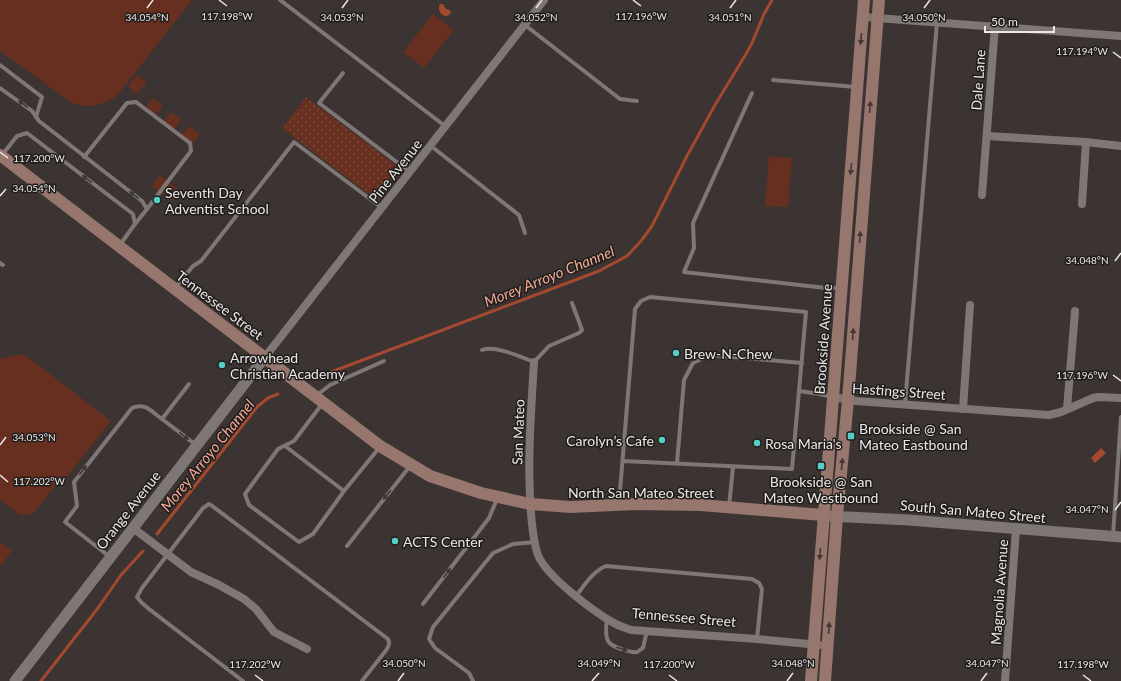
<svg xmlns="http://www.w3.org/2000/svg" width="1121" height="681" viewBox="0 0 1121 681" font-family="Lato,sans-serif">
<defs>
<pattern id="grass-dots" width="8" height="8" patternUnits="userSpaceOnUse"><rect width="8" height="8" fill="#662f1f"/><path d="M2 2h.1M6 6h.1" fill="none" stroke="#7c4d3f" stroke-width="1.8" stroke-linecap="round"/></pattern>
</defs>
<rect width="100%" height="100%" fill="#3b3432"/>
<!-- grass -->
<path fill="url(#grass-dots)" d="M306,97l92,70 -24,31 -92,-70z"/>
<!-- pitch -->
<g fill="#662f1f">
<path d="M0,0h192l-76,97c-17,8 -25,12 -44,6l-72,-52z"/>
<path d="M433,14l21,16 -30,38 -21,-16z"/>
<path d="M137,75l10,7 -10,12 -9,-8z"/>
<path d="M153,98l10,8 -8,10 -10,-8z"/>
<path d="M171,112l10,8 -7,10 -11,-8z"/>
<path d="M189,126l11,8 -8,10 -11,-8z"/>
<path d="M769,156l23,2 -4,49 -23,-1z"/>
<path d="M160,175l20,16 -8,10 -20,-15z"/>
<path d="M16,355h6l6,2 83,64 -48,61 -3,-2 -27,34 -13,1 -20,-15v-141z"/>
<path d="M0,542l12,9 -12,16z"/>
</g>
<!-- water -->
<g fill="#a2492e">
<path d="M440,4h3l3,5 4,1 1,3c-6,8 -15,-2 -11,-9z"/>
<path d="M1101,448l5,5 -11,10 -4,-5z"/>
</g>
<g fill="none" stroke-linecap="round" stroke-linejoin="round">
<!-- stream -->
<g stroke="#a2492e" stroke-width="3">
<path d="M315,378l284,-107 28,-15 14,-15 11,-15 35,-70 28,-51 31,-51 6,-11 12,-29 8,-14"/>
<path d="M157,534l100,-127 11,-9 10,-4"/>
<path d="M41,681l57,-73 23,-33 22,-24"/>
</g>
<!-- service -->
<g stroke="#7e7775" stroke-width="4">
<path d="M280,0l165,126"/>
<path d="M525,25l95,74 17,2"/>
<path d="M0,65l42,32 -6,20"/>
<path d="M343,73l-24,30 91,69"/>
<path d="M773,80l83,7"/>
<path d="M0,88l32,23 7,10 103,80 5,8 -12,15"/>
<path d="M752,93l-59,130 1,25 -10,24 142,16h15"/>
<path d="M431,146l88,69 6,18"/>
<path d="M2,155l15,-19 10,-3 106,81 2,10 -16,22"/>
<path d="M84,157l43,-54 9,-1 54,41 1,8 -44,58"/>
<path d="M0,263l3,2"/>
<path d="M175,288l18,-22 8,-5 93,-119 88,66"/>
<path d="M482,350c13,-5 39,7 52,12l15,-16 30,-13 3,-3 -10,-27"/>
<path d="M189,384l-27,35 34,26"/>
<path d="M799,391l21,3 12,3"/>
<path d="M317,395l13,-10 54,-24"/>
<path d="M905,404l32,-382"/>
<path d="M285,446l59,45 -31,43 -14,8 -50,-37 -4,-11 33,-45 16,-8 28,-37"/>
<path d="M677,463l7,-83 9,-17 17,-8 92,8"/>
<path d="M344,491l35,-43"/>
<path d="M619,503l16,-194 6,-8 9,-4 156,15 -14,157 -169,-8"/>
<path d="M729,507l4,-40"/>
<path d="M1113,536l8,-119"/>
<path d="M347,546l63,-80"/>
<path d="M110,557l-45,-35 12,-16 -3,-24 58,-74c13,-6 20,4 30,11"/>
<path d="M576,596c8,-10 17,-25 30,-30l146,13 7,4 3,6 -5,50"/>
<path d="M423,604l66,-86 8,-19"/>
<path d="M607,619c-1,7 -2,16 1,22 3,6 23,12 29,11 2,-1 4,-3 6,-4l4,-17"/>
<path d="M243,681l-94,-72 -8,-7 -4,-5 5,-9 61,-80 6,-4 2,1 177,134c2,4 1,6 -1,10l-25,32"/>
<path d="M473,681l-4,-8 -34,-25 -6,-9 4,-12 60,-74 20,-9 22,-2"/>
</g>
<!-- minor -->
<g stroke="#7e7775" stroke-width="8">
<path d="M863,17l258,19"/>
<path d="M987,136l99,6 35,4"/>
<path d="M982,195l13,-169"/>
<path d="M1082,204l4,-62"/>
<path d="M265,357l279,-357"/>
<path d="M534,362c-3,50 -7,101 -3,151 1,13 3,31 7,42 8,21 56,57 76,68 5,3 11,5 17,7l126,9 62,6"/>
<path d="M833,397l23,4 193,14 12,-3 32,-14 5,-1 23,1"/>
<path d="M963,409l7,-104"/>
<path d="M1067,409l8,-98"/>
<path d="M133,528l58,44 28,13 25,14 12,10 18,23 33,17"/>
<path d="M1005,681l11,-152"/>
</g>
<!-- tertiary -->
<g stroke="#7e7775" stroke-width="11">
<path d="M828,516l81,4 212,17"/>
<path d="M15,681l250,-324"/>
</g>
<!-- secondary -->
<g stroke="#97766d" stroke-width="12">
<path d="M0,155l380,291 50,30 51,17 49,11 41,3 64,-3 66,1 122,10"/>
<path d="M811,681l53,-681"/>
<path d="M825,681l12,-165 11,-116 31,-400"/>
</g>
</g>
<!-- one-way arrows -->
<defs><path id="oneway-solid" d="M-6-.8H1V-3.2L6.5 0L1 3.2V.8H-6Z"/></defs>
<g fill="#433834">
<use href="#oneway-solid" transform="translate(861 39) rotate(95)"/>
<use href="#oneway-solid" transform="translate(870 107) rotate(-86)"/>
<use href="#oneway-solid" transform="translate(851 169) rotate(95)"/>
<use href="#oneway-solid" transform="translate(860 237) rotate(-86)"/>
<use href="#oneway-solid" transform="translate(853 334) rotate(-86)"/>
<use href="#oneway-solid" transform="translate(842 464) rotate(-85)"/>
<use href="#oneway-solid" transform="translate(820 554) rotate(95)"/>
<use href="#oneway-solid" transform="translate(829 628) rotate(-86)"/>
</g>
<g fill="#3c3837">
<use href="#oneway-solid" transform="translate(23 104) rotate(-144)"/>
<use href="#oneway-solid" transform="translate(87 179) rotate(-143)"/>
<use href="#oneway-solid" transform="translate(134 195) rotate(-142)"/>
<use href="#oneway-solid" transform="translate(184 436) rotate(38)"/>
<use href="#oneway-solid" transform="translate(83 470) rotate(-52)"/>
<use href="#oneway-solid" transform="translate(387 495) rotate(128)"/>
<use href="#oneway-solid" transform="translate(447 573) rotate(-53)"/>
<use href="#oneway-solid" transform="translate(622 649) rotate(17)"/>
</g>
<!-- ticks -->
<path fill="none" stroke="#ebe7e5" stroke-width="1.5" d="M219,0l8,6M633,0l8,6M147,8l6,-8M342,8l6,-8M536,8l6,-8M730,8l6,-8M924,8l6,-8M1113,52l8,6M0,152l8,6M0,196l6,-7M1115,261l6,-8M1113,375l8,6M0,445l6,-8M0,475l8,7M1115,510l6,-8M255,675l8,6M669,675l8,6M1083,675l8,6M398,681l6,-8M592,681l7,-8M787,681l6,-8M981,681l6,-8"/>
<!-- markers -->
<g fill="#56cec3" stroke="#1f1d1c" stroke-width="1.5">
<circle cx="157" cy="200" r="4"/>
<circle cx="676" cy="353" r="4"/>
<circle cx="222" cy="365" r="4"/>
<rect x="847" y="432" width="8" height="8" rx="2"/>
<circle cx="662" cy="440" r="4"/>
<circle cx="757" cy="443" r="4"/>
<rect x="817" y="462" width="8" height="8" rx="2"/>
<circle cx="395" cy="541" r="4"/>
</g>
<g text-anchor="middle" dominant-baseline="central" stroke-width="3" stroke-linejoin="round" paint-order="stroke">
<!-- street labels -->
<g font-size="14" fill="#ebe7e5" stroke="#1f1d1c">
<text transform="translate(978 80) rotate(-86)">Dale Lane</text>
<text transform="translate(395 171) rotate(-52)">Pine Avenue</text>
<text transform="translate(220 305) rotate(37)">Tennessee Street</text>
<text transform="translate(823 339) rotate(-86)">Brookside Avenue</text>
<text transform="translate(899 391) rotate(4)">Hastings Street</text>
<text transform="translate(518 432) rotate(-88)">San Mateo</text>
<text x="641" y="492">North San Mateo Street</text>
<text transform="translate(128 510) rotate(-52)">Orange Avenue</text>
<text transform="translate(973 511) rotate(5)">South San Mateo Street</text>
<text transform="translate(999 592) rotate(-86)">Magnolia Avenue</text>
<text transform="translate(684 617) rotate(5)">Tennessee Street</text>
</g>
<!-- poi labels -->
<g font-size="14" fill="#ebe7e5" stroke="#1f1d1c" text-anchor="start">
<text x="165" y="192">Seventh Day<tspan x="165" dy="16">Adventist School</tspan></text>
<text x="684" y="353">Brew-N-Chew</text>
<text x="230" y="357">Arrowhead<tspan x="230" dy="16">Christian Academy</tspan></text>
<text x="859" y="428">Brookside @ San<tspan x="859" dy="16">Mateo Eastbound</tspan></text>
<text x="654" y="440" text-anchor="end">Carolyn’s Cafe</text>
<text x="765" y="443">Rosa Maria's</text>
<text x="821" y="481" text-anchor="middle">Brookside @ San<tspan x="821" dy="16">Mateo Westbound</tspan></text>
<text x="403" y="541">ACTS Center</text>
</g>
<!-- water labels -->
<g font-size="15" font-style="italic" fill="#f3a994" stroke="#1f1d1c">
<text transform="translate(549 276) rotate(-22)">Morey Arroyo Channel</text>
<text transform="translate(207 455) rotate(-51)">Morey Arroyo Channel</text>
</g>
</g>
<g font-size="10" text-anchor="middle" fill="#ebe7e5" stroke="#1f1d1c" stroke-width="3" stroke-linejoin="round" paint-order="stroke">
<text x="227" y="20">117.198°W</text>
<text x="641" y="20">117.196°W</text>
<text x="147" y="21">34.054°N</text>
<text x="342" y="21">34.053°N</text>
<text x="536" y="21">34.052°N</text>
<text x="730" y="21">34.051°N</text>
<text x="924" y="21">34.050°N</text>
<text x="1082" y="55">117.194°W</text>
<text x="39" y="162">117.200°W</text>
<text x="34" y="192">34.054°N</text>
<text x="1087" y="264">34.048°N</text>
<text x="1082" y="379">117.196°W</text>
<text x="34" y="441">34.053°N</text>
<text x="39" y="485">117.202°W</text>
<text x="1087" y="513">34.047°N</text>
<text x="404" y="667">34.050°N</text>
<text x="599" y="667">34.049°N</text>
<text x="793" y="667">34.048°N</text>
<text x="987" y="667">34.047°N</text>
<text x="255" y="668">117.202°W</text>
<text x="669" y="668">117.200°W</text>
<text x="1083" y="668">117.198°W</text>
</g>
<!-- scale -->
<path d="M985 26v6h69v-6" fill="none" stroke="#ebe7e5" stroke-width="2"/>
<text x="991" y="26" font-size="12" fill="#ebe7e5" stroke="#1f1d1c" stroke-width="3" paint-order="stroke">50 m</text>
</svg>
